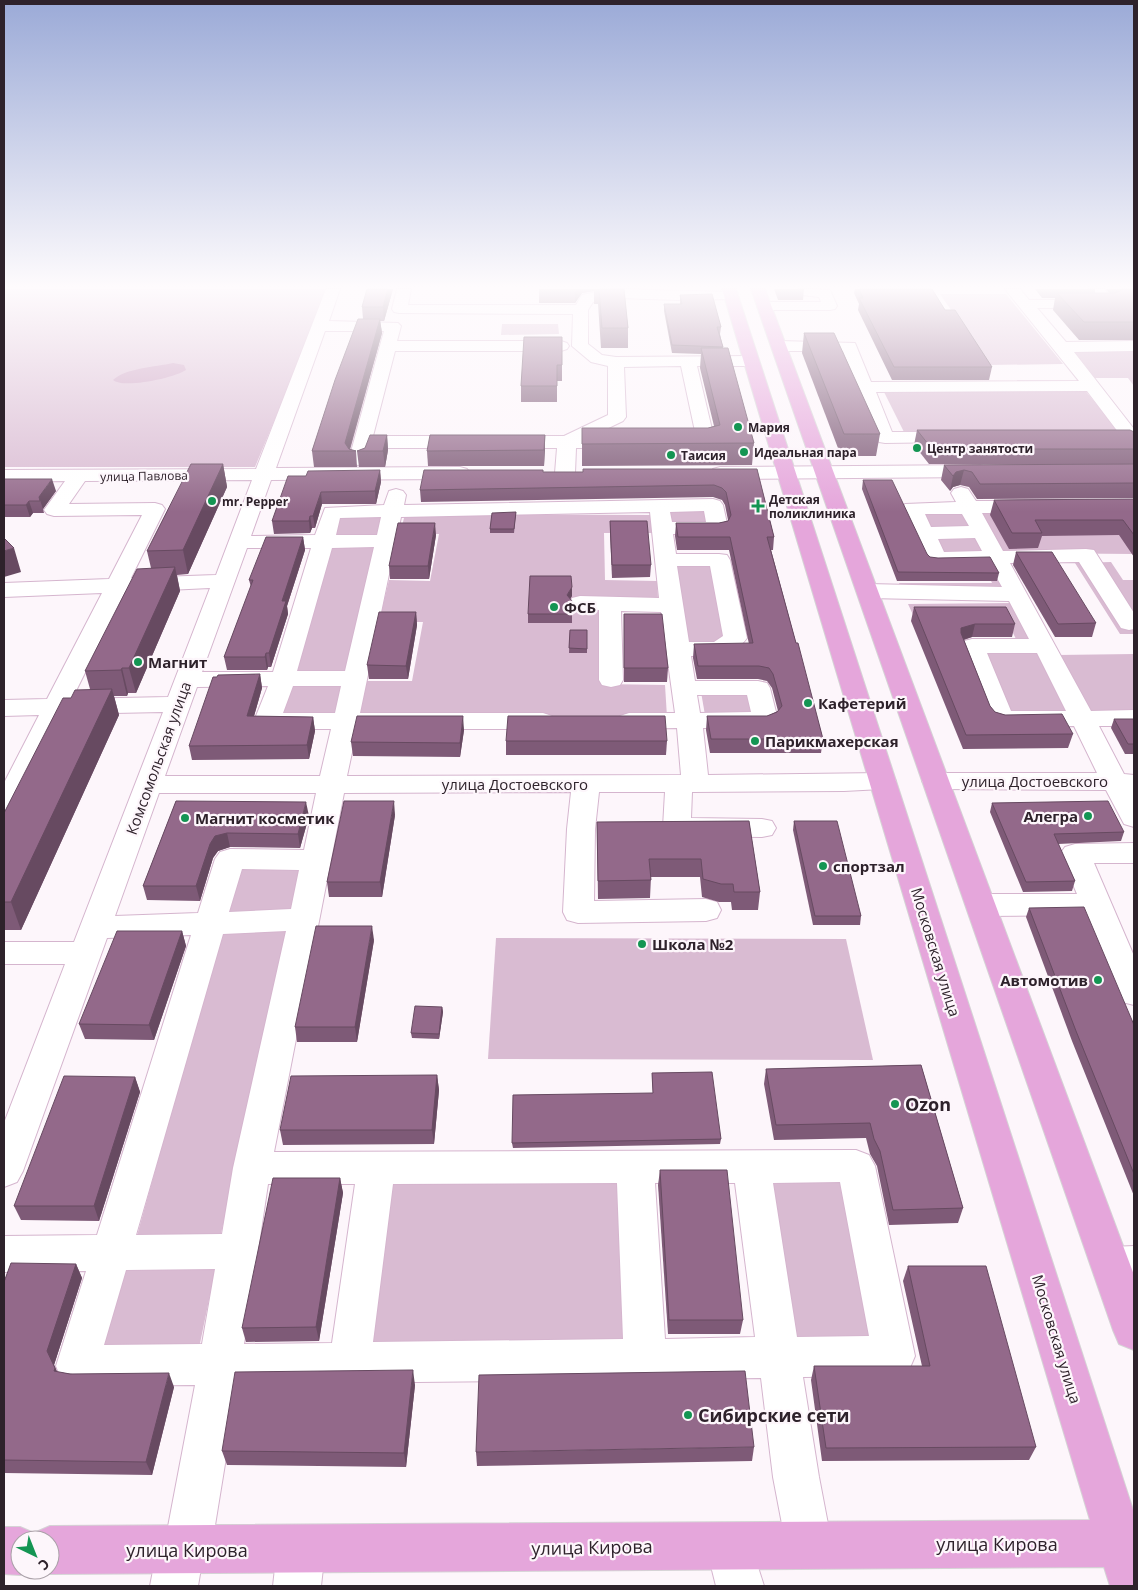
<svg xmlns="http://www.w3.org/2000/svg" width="1138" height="1590" viewBox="0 0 1138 1590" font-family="'Open Sans',sans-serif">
<rect width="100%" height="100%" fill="#fdf6fb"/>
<!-- green -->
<g fill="#d9bbd2">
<path d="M4,289h325l-74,178h-251z"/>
<path d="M940,294h66l57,70 -74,1z"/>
<path d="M502,324h56l1,10 -58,1z"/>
<path d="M1073,350h61v36l-6,-8h-33z"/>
<path d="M1084,389l36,44 -215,1 -22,-44z"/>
<path d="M708,508l3,17h-39l-2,-16z"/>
<path d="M922,511h43l10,19h-44z"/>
<path d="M982,512h152v42l-130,-1z"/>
<path d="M405,514l247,1 1,18h-49l1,47 52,1 1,18h-57l1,85 63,1 2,32 -311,-2 8,-34h48l11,-59h-44l10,-42 41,1 9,-47h-39z"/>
<path d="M337,515h47l-6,22h-48z"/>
<path d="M978,535l10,21h-45l-10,-20z"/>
<path d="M330,545h48l-29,128 -56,1z"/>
<path d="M982,561h10l19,37h-106l-6,-15h93z"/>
<path d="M1111,562l12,18h11v54h-14l-45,-71z"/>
<path d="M675,563h35l19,75 -8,6h-38z"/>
<path d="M1014,603l20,38h-17l-12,-24h-91l-6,-13z"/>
<path d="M981,651h58l31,64 -62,-1z"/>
<path d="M1134,654v60h-44l-33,-59z"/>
<path d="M345,682l-7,33h-59l9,-32z"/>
<path d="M750,691l5,24h-50l-4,-23z"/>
<path d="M237,868h65l-11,45 -67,1z"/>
<path d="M223,927h67l-70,311 -84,1z"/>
<path d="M496,938l350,1 27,121 -385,-1z"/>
<path d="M845,1173l36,170 -93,2 -26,-171z"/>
<path d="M385,1183h233l5,166h-259z"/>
<path d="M216,1266l-18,87 -99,2 23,-88z"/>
</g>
<!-- water -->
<path fill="#c79abd" d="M173,363l11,2 2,5c-12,8 -63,19 -73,10 13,-12 42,-13 60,-17z"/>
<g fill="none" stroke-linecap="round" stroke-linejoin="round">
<!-- minor casing -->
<g stroke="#d5b5ce" stroke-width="2">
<g id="minor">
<path d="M326,289h14l-11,32 69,2 3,3 -4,15h164l6,2 2,3 -2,3 -6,2h-166l-22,85h93l6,2 3,4 -3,4 -6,2h-96l-5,15 -7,2 -7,-2 -2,-4 35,-128h-59l-49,137 184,-1 7,2 3,4 -3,4 -7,2 -189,1 -20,56 64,-1 10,-27 59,-3 5,-14 7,-2 7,2 3,4 -2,10 309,-6 7,2 3,4 5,23 -3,4 -7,2h-45l3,20h43l8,1 3,5 17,78c-14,20 -35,18 -56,18l4,25h63l9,2 3,5 8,32 -4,5 -9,3h-62l5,47 174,-2 10,2 4,6 -4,6 -10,2 -38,2 -152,1 -1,26 71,1 10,2 4,7 -4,7 -10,2 -85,-1 -10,-3 -4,-6 2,-35h-66l-4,37 -1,72 112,-2 11,3 4,8 -4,8 -11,3 -128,2 -11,-3 -4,-8 4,-83 4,-37 -227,1 -70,359 582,-2 13,5 6,11 40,190 -6,14 -15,6 -91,1 16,100 13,68 -6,17 -17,6 -17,-6 -6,-17 -13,-68 -12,-99 -523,6 -27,166 -7,17 -3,1 -3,18h-48l7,-36 7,-17 3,-1 28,-147 -118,1 -15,-6 -6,-14 30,-95 -82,1v-36l93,-1 94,-300 -84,3 -84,233 -6,11 -13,5v-64l61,-159h-61v-22h70l89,-230 -98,2 -47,96 -4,6 -10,3v-36l35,-68 -35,1v-16l43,-1 55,-106 -98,4v-14l105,-4 33,-64 -88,1 -7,-2 -3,-4 21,-29 -61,1v-12l252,-1zM252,480l-36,95 -85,3 34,-69 -3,-4 -7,-2 -86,1 16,-23zM704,511l2,11h-34l-2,-10zM650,512l9,86 -79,-2 -8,2 -3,5 3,5 27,2v70l3,5 9,2 9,-2 3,-5 -2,-69 40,1 14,101h-46l-9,3 -4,5 4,5 9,3 48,-1 4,47 -334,1 10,-47h186l9,-3 4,-5 -4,-5 -9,-3h-183l41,-196zM381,517l-4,18h-41l4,-17zM374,547l-29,124h-48l35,-123zM247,548h64l-38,124h-71zM677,566h33l13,70 -9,6h-25zM210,588l-42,109 -96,2 53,-107zM268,686l-14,35 4,5 9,3h64l-11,47h-155l32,-89zM293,686h48l-6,27h-52zM697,695h50l4,17 -51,1zM159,793h157l-12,57 -74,-1 -10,3 -5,7 -17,54 -83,3zM242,869l57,1 -8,39 -62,3zM286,931l-53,237 -11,66 -86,1 87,-301zM840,1182l29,154 -72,1 -24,-154zM617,1183l6,156 -250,3 20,-158zM655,1183h80l20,154 -90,2zM268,1184h87l-23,159 -88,1zM215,1269l-13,75 -98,1 22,-75z"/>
<path d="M397,289h14l-3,16h168l6,-10 30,-6 119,3 5,1 2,3 -2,3 -59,1 -57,-2 -27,4 -5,8v34l14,11 14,2 135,-1 6,2 2,3 -2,3 -6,2h-54l18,76 -3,4c-11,3 -25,3 -36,0l-3,-4 3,-4 20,-2 -15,-70 -57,1 2,50 -3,4 -31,15 33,2 3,4 -3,4 -6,2h-43l-1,25 -3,4 -7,2 -7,-2 -3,-4 2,-25h-50l-6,-2 -3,-4 3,-4 6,-2h57l44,-21v-49l-17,-4 -19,-16 1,-32 -174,-1 -5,-1 -2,-3z"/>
<path d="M799,289l31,1 7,16 -2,3 -5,1h-66l-5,-1 -2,-3 2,-3 5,-1h57l-2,-5 -17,-2z"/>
<path d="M1005,289h15l9,11h68l-8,-11h15l12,15 -2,3 -5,1h-72l29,34 68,-1v10l-60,1 60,77v17l-6,-1 -41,-54 -211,1 16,40h61l6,1 3,4 -3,4 -6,1 -68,1 -6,-1 -36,-91h-63l-6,-2 -2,-3 2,-3 6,-2 75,2 16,39 208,-1z"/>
<path d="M980,465l7,2 3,4 -3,4 -7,2 -260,2 -7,-2 -3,-4 3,-4 7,-2z"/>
<path d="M961,487l7,2 8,12h53l7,2 3,4 -3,4 -7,2h-47l21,38 83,-2 8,1 40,63v16l-5,1 -8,-2 -42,-66 -69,1 81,148 43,-1v16h-35l25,48 10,1v52l-10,-3 -18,-34 -170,-1 -10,-2 -4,-6 4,-6 10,-2h161l-23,-47 -73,1 -9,-3 -4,-5 -28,-73 4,-5 8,-2h57l-20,-38 -141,-3 -8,-2 -3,-5 3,-5 8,-2 134,3 -13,-23 -52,1 -8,-1 -27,-56 3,-4 51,-2 -5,-9 3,-4zM925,514h37l7,12 -38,1zM975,538l7,13 -38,1 -6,-13zM987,653h50l29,58h-55z"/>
<path d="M1134,843v20h-40l40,93v49l-12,-3 -4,-9 -33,-78 -104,1 -11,-4 -4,-7 4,-7 11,-4h96l-17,-40 5,-7 10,-3z"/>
<path d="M1134,1246v36l-23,1 -14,-5 -6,-13 6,-13 14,-5z"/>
<path d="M729,1523l17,6 18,57h-48l-10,-40 6,-17z"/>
<path d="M301,1526l17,7 7,17 -4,36h-48l4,-36 7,-17z"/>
</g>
</g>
<!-- major casing -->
<g stroke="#d5d3d5" stroke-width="2">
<g id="major">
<path d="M722,289h14l398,1224v73h-24l-6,-19 -1054,7 -9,-4h9v-30h-30v30h11l-11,5 -16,-1v-47h16l14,6 16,-7 1040,-6z"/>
<path d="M751,289h14l369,986v75l-15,-6 -6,-14z"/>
</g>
</g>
<!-- minor -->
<use href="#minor" fill="#fff" fill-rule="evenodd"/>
<!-- major -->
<use href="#major" fill="#e5a6db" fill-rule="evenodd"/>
</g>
<!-- wall -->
<g fill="#7e5a77">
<path d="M393,289l-9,32h-4l2,12 -32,117 6,1 1,16h-43l-2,-16 51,-132 -1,-12z"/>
<path d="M539,289h85l4,39v20h-27l-3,-44h-4v-13l-12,2 -7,10h-36z"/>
<path d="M774,289h30l-1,11h-25z"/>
<path d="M855,289h77l13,21 47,57 -3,13h-97l-34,-70 1,-6 -5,-11z"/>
<path d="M1035,289h60v4h14l-3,-4h28v51h-55l-26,-30 2,-12h-13z"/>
<path d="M680,295l41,32 -1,7 3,14 31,95 -2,22 -170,1v-38h126l6,-2 -14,-58 1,-14 -29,-1 -8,-42v-7h16z"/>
<path d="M804,333l76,101 -4,22h-35l-39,-103z"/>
<path d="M562,337v44h-5v21h-36v-16z"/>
<path d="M917,430l217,2v32h-205l-15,-19z"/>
<path d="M387,435l1,15 -3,17h-26l-2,-16 8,-3z"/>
<path d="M545,435l-1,31h-116l-1,-15z"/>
<path d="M223,464l4,23 -39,87 -11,1 3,16 -44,102h-8l-1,3h-13l5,19 -98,215h-17v-117l86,-124 -5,-18 66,-103 -4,-17z"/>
<path d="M1134,464v34l-157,1 -8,-12 -9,-2 -7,2 -3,4 -9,-11 3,-15z"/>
<path d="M757,469l17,68 -1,13h-2l25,93 27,96 -2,14h-111l-4,-23 1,-14h60l11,-5 -6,-23 -5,-7 -9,-2h-61l-4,-21 1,-14h55l-20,-94h-52l-2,-14 1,-13h43l9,-2v-1l-3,-15 -3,-5 -9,-3 -292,5 -1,-12 123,-18h40z"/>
<path d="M380,470l1,12 -5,22h-54l-7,24h-3l-2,5 -36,1 -2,-13 34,-45z"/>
<path d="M4,479l52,12 -13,18 1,4h-11l-3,4h-26z"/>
<path d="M863,480l67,77 69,16 -2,8h-100l-35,-92z"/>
<path d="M1134,499v58l-15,-22 -77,1 -4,12 -29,1 -19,-34 4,-15z"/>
<path d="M516,512l-2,21h-24v-4z"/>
<path d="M610,521l41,44 -1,12 -38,1 -2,-44z"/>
<path d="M436,535l-7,44h-39l-1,-13z"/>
<path d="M303,537l2,13 -18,56 1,8 -17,53h-3l-1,3h-40l-3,-13 27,-70 -2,-7z"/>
<path d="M1016,552l80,71 -4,14h-37l-42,-72z"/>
<path d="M572,596l-2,3 2,2v22h-44v-9z"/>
<path d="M914,607l101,17 -3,13h-40l-8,3 26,66 5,6 78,22 -5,14 -105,1 -52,-128z"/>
<path d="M416,612l1,13 -9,54h-39l-2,-14z"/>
<path d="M624,614l44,54 -1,14h-43z"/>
<path d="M570,630h17v23h-18z"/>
<path d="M260,674l2,14 -8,28 59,1 2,14 -6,28 -117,1 -3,-14z"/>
<path d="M1114,719h20v35h-9l-14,-26z"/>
<path d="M464,730l-4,27 -107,-1 -2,-14z"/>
<path d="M506,741h161l-1,14h-160z"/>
<path d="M176,801l133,15 -9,32 -70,-1 -12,4 -5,7 -13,43 -53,-1 -4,-14z"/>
<path d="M992,803l132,29 -3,9 -63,3 17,37 -3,10 -49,1 -33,-80z"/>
<path d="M395,815l-13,82h-53l-2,-15z"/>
<path d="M749,821l11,71 -2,18h-26l-1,-8h-12l-17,-5 -2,-20h-49l-1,21 -52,1 -1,-77z"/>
<path d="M794,821l67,95 -1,9h-47l-20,-95z"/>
<path d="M1029,908l105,117v171l-62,-155 -46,-124z"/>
<path d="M182,931l4,15 -32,94 -69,-1 -6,-15z"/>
<path d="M374,940l-17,102h-60l-2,-15z"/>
<path d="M442,1007l1,5 -4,27 -27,-1 -1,-5z"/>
<path d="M921,1065l42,143 -5,15 -69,2 -12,-59 -7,-12 -4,-16 -92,2 -10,-56 2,-15z"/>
<path d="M652,1073l69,66 -1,5 -207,4 -1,-5 141,-50z"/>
<path d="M437,1075l2,15 -5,54 -151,1 -3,-15z"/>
<path d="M135,1077l5,15 -41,129 -78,-1 -7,-14z"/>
<path d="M660,1170l83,150 -3,14h-72l-10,-149z"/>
<path d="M340,1178l3,15 -24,148 -73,1 -4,-14z"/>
<path d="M76,1264l6,14 -28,87 3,7 117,15 -22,88 -148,-2v-191z"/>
<path d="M908,1266l128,181 -7,13 -207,1 -11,-81 3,-14h108l-19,-85z"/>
<path d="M415,1385l-9,82 -179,-2 -5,-14z"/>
<path d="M754,1447l-2,14 -275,5 -1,-14z"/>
</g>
<!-- shaded-wall -->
<g fill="#674a61">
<path d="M388,289h5l-9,32 -1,-14z"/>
<path d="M575,289h19v2l-12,2 -7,10z"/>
<path d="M380,319l2,14 -33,118 -4,-8z"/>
<path d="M387,435l1,15 -3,17 -2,-16z"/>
<path d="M545,435v15l-1,16v-16z"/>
<path d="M223,464l4,23 -39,87 -5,-24z"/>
<path d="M380,470l1,12 -5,22 -1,-13z"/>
<path d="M964,470l-4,15 -7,2 -3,4 3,-15 3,-4z"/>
<path d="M52,479l4,12 -13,18 -4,-12z"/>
<path d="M321,492l1,12 -7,24 -2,-12z"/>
<path d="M29,501l4,12 -3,4 -4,-12z"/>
<path d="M310,516l2,12 -2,5 -1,-12z"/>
<path d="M435,523l1,12 -7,44 -1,-13z"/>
<path d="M303,537l2,13 -18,56 1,8 -17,53 -2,-14 13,-52z"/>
<path d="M14,548l7,24 -17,5v-26z"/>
<path d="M175,567l5,24 -44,102 -7,-25z"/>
<path d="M572,587v9l-5,8v-9z"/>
<path d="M416,612l1,13 -9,54 -2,-13z"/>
<path d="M975,624l-3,13 -14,4 3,-13z"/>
<path d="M266,653l2,14 -1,3 -2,-13z"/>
<path d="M122,668l6,25 -1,3 -6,-26z"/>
<path d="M260,674l2,14 -12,42 -3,-14z"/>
<path d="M112,689l7,26 -98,215 -10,-28z"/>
<path d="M463,716l1,14 -4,27v-14z"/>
<path d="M313,717l2,14 -6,28 -2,-14z"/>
<path d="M394,801l1,14 -13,82 -2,-15z"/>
<path d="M306,802l3,14 -9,32 -2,-14z"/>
<path d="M227,833l3,14 -12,4 -5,7 -13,43 -4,-15 14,-42 5,-8z"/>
<path d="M372,926l2,14 -17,102 -2,-15z"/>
<path d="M182,931l4,15 -32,94 -5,-15z"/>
<path d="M442,1007l1,5 -4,27v-5z"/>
<path d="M437,1075l2,15 -5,54 -2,-14z"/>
<path d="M135,1077l5,15 -41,129 -5,-15z"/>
<path d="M340,1178l3,15 -24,148 -3,-14z"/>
<path d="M76,1264l6,14 -28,87 8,17 -8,-11 -7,-20z"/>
<path d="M413,1370l2,15 -9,82 -2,-14z"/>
<path d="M169,1373l5,14 -22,88 -6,-13z"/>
</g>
<!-- building -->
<g fill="#93698a" stroke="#674a61">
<path d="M367,289h21l-5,18h-21z"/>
<path d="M599,289h25l4,39h-26z"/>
<path d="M859,289h73l13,21h10l37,57h-98l-35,-69h4z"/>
<path d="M1121,289h13v33h-50l-27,-29h57l6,-2z"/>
<path d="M712,294l9,33h-4l6,20 -51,-2 -8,-41h18l-2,-9z"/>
<path d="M358,319h22l-35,124 4,6 7,2h-44l23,-71z"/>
<path d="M804,333h30l46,101h-36z"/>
<path d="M524,337h38v28h-5v21h-36z"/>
<path d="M701,348h27l26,95 -172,1v-16h126l12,-3z"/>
<path d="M917,430h213l4,2v17h-202z"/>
<path d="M370,435h17l-4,16h-26l8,-3z"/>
<path d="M430,435h115l-1,15 -117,1z"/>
<path d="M191,464h32l-40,86 -36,1z"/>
<path d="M1134,464v19l-154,1 -8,-12 -8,-2 -8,2 -3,4 -9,-11z"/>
<path d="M583,469h174l17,68h-7l29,106h2l25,96h-112l-4,-23h60l10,-4 5,-6 -9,-32 -4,-6 -10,-2h-61l-4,-22 59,-1 -23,-106h-52l-2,-14h43l9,-2 3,-6 -5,-23 -4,-4 -8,-3 -294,5 4,-20h119v2h40z"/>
<path d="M380,470l-5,21 -54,1 -8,24h-3l-1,5h-37l16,-45h18l2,-5z"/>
<path d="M4,479h48l-13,18 1,4h-11l-3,4h-22z"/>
<path d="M863,480h29l35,74 3,3 8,1 52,-1 9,16 -101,-1z"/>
<path d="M1134,499v36l-11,-15h-88l7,13h-30l-18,-33z"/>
<path d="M516,512l-2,17h-24l2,-16z"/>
<path d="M610,521h37l4,44h-39z"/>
<path d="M398,523h37l-7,43h-39z"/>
<path d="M266,537h37l-21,64h4l-17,52h-3l-1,4h-41l29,-77h-4z"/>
<path d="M4,538l10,10 -10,3z"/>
<path d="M1016,552h36l44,71 -38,1z"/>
<path d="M175,567l-46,101h-7l-1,2 -36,1 52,-102z"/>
<path d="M530,576h41l1,11 -5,8 5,6v13h-44z"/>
<path d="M914,607h92l9,17h-40l-14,4v5l29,73 5,6 10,3 57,-1 11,20 -107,1z"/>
<path d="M379,612h37l-10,54 -39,-1z"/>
<path d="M624,614h38l6,54h-44z"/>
<path d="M570,630h17v19l-18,-1z"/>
<path d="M260,674l-13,42 66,1 -6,28 -118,1 24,-69h4l1,-2z"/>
<path d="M112,689l-101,213h-7v-89l59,-115h8l4,-8z"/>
<path d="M357,716h106l-3,27 -109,-1z"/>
<path d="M508,716h157l2,25h-161z"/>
<path d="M1114,719h20v25h-6z"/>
<path d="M176,801l130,1 -8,32 -71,-1 -12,3 -5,8 -14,42h-53z"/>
<path d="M344,801h50l-14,81h-53z"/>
<path d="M1108,801l16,31 -70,2 21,47 -49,1 -34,-79z"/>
<path d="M749,821l11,71h-26l-1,-8h-12l-18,-5 -2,-20h-52l2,21 -53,1 -1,-59z"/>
<path d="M794,821h43l24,95h-46z"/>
<path d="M1084,907l50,118v149l-58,-143 -47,-123z"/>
<path d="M316,926h56l-17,101h-60z"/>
<path d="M117,931h65l-33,94 -70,-1z"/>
<path d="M415,1006l27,1 -3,27 -28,-1z"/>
<path d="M921,1065l42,143 -70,2 -13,-59 -6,-12 -4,-16 -94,2 -10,-56z"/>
<path d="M712,1072l9,67 -209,4 1,-48 140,-2 -1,-20z"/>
<path d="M437,1075l-5,55h-152l11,-54z"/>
<path d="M64,1076l71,1 -41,129h-80z"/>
<path d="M660,1170h67l16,150h-74z"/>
<path d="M273,1178h67l-24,149 -74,1z"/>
<path d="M11,1263l65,1 -29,87 8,17 -1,3 16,3 99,-1 -23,89 -142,-2v-178z"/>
<path d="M908,1266h78l50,181 -210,1 -12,-82h116z"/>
<path d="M413,1370l-9,83 -182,-2 13,-79z"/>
<path d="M745,1371l9,76 -278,5 3,-77z"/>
</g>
<!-- sky -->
<linearGradient id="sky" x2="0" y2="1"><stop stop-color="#9baad7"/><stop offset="0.56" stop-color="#fefbfd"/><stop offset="1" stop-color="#fefbfd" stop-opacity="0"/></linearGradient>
<rect width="1138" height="512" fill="url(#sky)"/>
<!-- markers -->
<g fill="#149553" stroke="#fdf6fb" stroke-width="2">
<circle cx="738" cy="427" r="5"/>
<circle cx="917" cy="448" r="5"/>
<circle cx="744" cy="452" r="5"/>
<circle cx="671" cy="455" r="5"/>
<circle cx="212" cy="501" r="5"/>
<path d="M755.5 498.5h5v5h5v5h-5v5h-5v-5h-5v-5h5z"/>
<circle cx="554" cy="607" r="5"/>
<circle cx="138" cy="662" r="5"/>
<circle cx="808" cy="703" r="5"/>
<circle cx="755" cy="741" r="5"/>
<circle cx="1088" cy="816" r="5"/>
<circle cx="185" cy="818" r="5"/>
<circle cx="823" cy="866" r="5"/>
<circle cx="642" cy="944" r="5"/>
<circle cx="1098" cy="980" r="5"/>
<circle cx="895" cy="1104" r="5"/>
<circle cx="688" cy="1415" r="5"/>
</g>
<g text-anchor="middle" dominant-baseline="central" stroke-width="4.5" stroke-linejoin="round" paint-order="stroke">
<!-- far-poi labels -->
<g font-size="12" font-weight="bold" fill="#2e222b" stroke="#fdf6fb" text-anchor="start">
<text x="748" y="427">Мария</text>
<text x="927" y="448">Центр занятости</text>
<text x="754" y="452">Идеальная пара</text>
<text x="681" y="455">Таисия</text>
<text x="769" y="499">Детская<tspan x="769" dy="14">поликлиника</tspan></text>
<text x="222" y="501">mr. Pepper</text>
</g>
<!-- far-street labels -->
<g font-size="12" fill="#2e222b" stroke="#fdf6fb">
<text transform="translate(144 476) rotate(-1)">улица Павлова</text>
</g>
<!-- poi labels -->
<g font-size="15" font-weight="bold" fill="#2e222b" stroke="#fdf6fb" text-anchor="start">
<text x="564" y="607">ФСБ</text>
<text x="148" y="662">Магнит</text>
<text x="818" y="703">Кафетерий</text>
<text x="765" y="741">Парикмахерская</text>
<text x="1078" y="816" text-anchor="end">Алегра</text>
<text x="195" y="818">Магнит косметик</text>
<text x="833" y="866">спортзал</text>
<text x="652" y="944">Школа №2</text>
<text x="1088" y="980" text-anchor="end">Автомотив</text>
</g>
<!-- street labels -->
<g font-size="15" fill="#2e222b" stroke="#fdf6fb">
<text transform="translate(158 758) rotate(-70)">Комсомольская улица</text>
<text x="1035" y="781">улица Достоевского</text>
<text x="515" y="784">улица Достоевского</text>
<text transform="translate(936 952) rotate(73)">Московская улица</text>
<text transform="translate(1057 1339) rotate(73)">Московская улица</text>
</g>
<!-- near-poi labels -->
<g font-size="18" font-weight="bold" fill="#2e222b" stroke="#fdf6fb" text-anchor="start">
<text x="905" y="1104">Ozon</text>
<text x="698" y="1415">Сибирские сети</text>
</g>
<!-- near-street labels -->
<g font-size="18" fill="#2e222b" stroke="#fdf6fb">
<text x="997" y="1544">улица Кирова</text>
<text transform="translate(592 1547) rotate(-1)">улица Кирова</text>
<text x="187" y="1550">улица Кирова</text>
</g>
</g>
<!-- border -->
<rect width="1138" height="1590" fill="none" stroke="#2e222b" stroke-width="10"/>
<!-- north arrow -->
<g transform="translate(35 1555) rotate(137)"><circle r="24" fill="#fdf6fb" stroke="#aaa1a8"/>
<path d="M0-4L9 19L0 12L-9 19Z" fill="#149553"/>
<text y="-8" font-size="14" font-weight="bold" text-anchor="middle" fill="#2e222b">С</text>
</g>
</svg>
